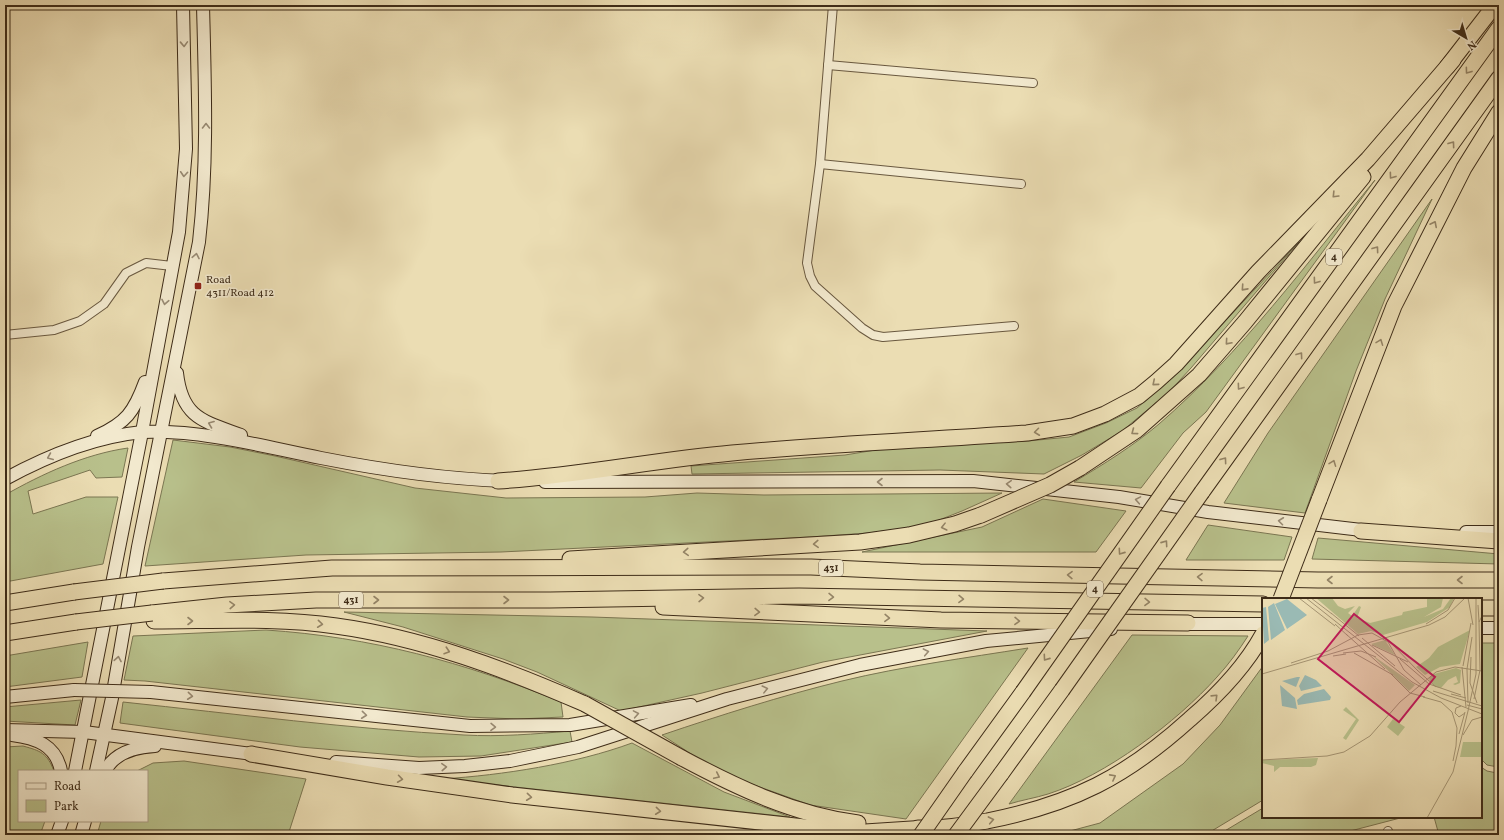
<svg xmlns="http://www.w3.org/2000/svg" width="1504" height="840" viewBox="0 0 1504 840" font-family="Vollkorn,serif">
<rect width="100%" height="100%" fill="#ebddb3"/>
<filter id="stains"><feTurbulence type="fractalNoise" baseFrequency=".005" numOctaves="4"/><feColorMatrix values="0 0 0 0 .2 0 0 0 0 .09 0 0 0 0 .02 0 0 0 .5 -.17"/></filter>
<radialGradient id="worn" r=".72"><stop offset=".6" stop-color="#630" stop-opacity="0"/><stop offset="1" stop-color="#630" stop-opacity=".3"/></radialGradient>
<!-- green -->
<g fill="#b8c08b" stroke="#7b7652">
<path d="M1375,180l-169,232 -23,21 -42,55 -67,-6c30,-18 59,-36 85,-58 82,-71 148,-161 216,-244z"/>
<path d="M1432,199l-47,100 -29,72 -51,142 -81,-10 44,-70z"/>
<path d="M1299,242l-108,126 -22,24 -47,39 -40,24 -38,19 -104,-4 -248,4 -1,-8 154,-11 49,-8 134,-6 41,-4 37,-14 31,-15 35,-30z"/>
<path d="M173,440l57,7 45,9 140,32 91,10 139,-1 52,-4 67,2 238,-2 -40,18 -38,15 -56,7 -58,4 -309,15 -195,3 -161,11z"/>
<path d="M128,448l-6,29 -26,1 -6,-8 -62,21 5,23 53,-17h32l-15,67 -98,18v-87c37,-21 80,-41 123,-47z"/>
<path d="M1043,499l83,12 -30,41h-234l120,-25z"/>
<path d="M1208,525l84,12 -8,23h-98z"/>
<path d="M1318,538l181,16v10l-187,-5z"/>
<path d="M344,612l248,5 395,14 -164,31 -121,31 -81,18 -84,-39 -34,-13 -100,-32z"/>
<path d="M266,630c105,7 198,32 295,72l2,15 -45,2 -51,-2 -322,-36 -21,-1 9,-44z"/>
<path d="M1132,635l116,1c-9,14 -19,28 -31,41 -40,45 -112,99 -169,117 -13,4 -26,6 -39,10z"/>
<path d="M88,642l-6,35 -77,10v-31z"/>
<path d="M1481,643h18l-1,124 -11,-2 -6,-6z"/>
<path d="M1028,648l-122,171 -96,-14 -67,-24 -35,-16 -46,-30c59,-20 119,-39 180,-54 62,-15 124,-23 186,-33z"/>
<path d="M1263,666v134l-58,35h-150l45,-12 83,-59 37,-39z"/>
<path d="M81,700l-6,25 -70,-4v-14z"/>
<path d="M123,702c114,12 227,27 341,33 36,2 71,-1 106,-4l2,11 -91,14 -62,1 -119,-10 -180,-24z"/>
<path d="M632,743l92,49 66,25 -348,-38c61,-4 133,-15 190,-36z"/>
<path d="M23,746c18,5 24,7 31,25h-35v50h26l-5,14h-35v-88z"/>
<path d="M184,761l122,18 -18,56h-191l4,-14h46v-50h-10l16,-8z"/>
<path d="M1481,767l6,4 10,2 2,62h-60l-5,-18h47z"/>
<path d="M1263,808v9h141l-69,18h-117z"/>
</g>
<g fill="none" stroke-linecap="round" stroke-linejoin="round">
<!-- street casing -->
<g stroke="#69583f" stroke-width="10">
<g id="street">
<path d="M833,5l-13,159 -13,99 3,13 5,10 47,42 11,7 10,2 131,-11"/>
<path d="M828,65l205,18"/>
<path d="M820,164l201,20"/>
<path d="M5,335l49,-5 26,-9 24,-17 22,-31 20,-10 26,3"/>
<path d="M1388,831l1,4"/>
</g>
</g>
<!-- secondary casing -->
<g stroke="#3e2c18" stroke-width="14">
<g id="secondary">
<path d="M177,373c5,45 26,48 64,62"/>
<path d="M97,436c29,-13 37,-24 48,-54"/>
<path d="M5,479c42,-23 88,-42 137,-47 14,-1 28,0 42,1 46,4 91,16 137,25 61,12 123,21 186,23"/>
<path d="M545,482l428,-1 146,16 89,15 162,19"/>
<path d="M1466,532h33"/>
<path d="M1179,624h84"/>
<path d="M1481,628h18"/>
<path d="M151,692l319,34 100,-1 121,-20"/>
<path d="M5,697l69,-7"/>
<path d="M5,730l79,2 176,23"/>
<path d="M12,735c24,3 44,10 49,36"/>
<path d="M336,762l83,6 46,-2 45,-5 68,-14 149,-48 133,-34 126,-24 125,-12"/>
<path d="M75,771l67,-339 37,-200 7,-83 -3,-144"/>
<path d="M96,771l16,-73 26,-151 61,-305c9,-79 6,-157 4,-237"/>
<path d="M105,771c10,-19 30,-24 50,-25"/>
<path d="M57,835l5,-14"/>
<path d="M81,835l4,-14"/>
</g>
</g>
<!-- highway casing -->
<g stroke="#3e2c18" stroke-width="17">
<g id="highway">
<path d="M1447,67l48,-62"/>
<path d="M1080,468l57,-38 62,-55 46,-53 118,-145"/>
<path d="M498,481c79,-5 156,-21 234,-28 98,-9 197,-13 295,-20l46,-7 32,-12 34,-18 17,-14 20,-18 82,-92 110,-113 85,-99"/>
<path d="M1168,486l331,-458"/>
<path d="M1202,492l297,-414"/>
<path d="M1319,500l75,-194 70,-138 35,-56"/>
<path d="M1361,531l138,10"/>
<path d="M570,559l290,-17 49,-7 46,-11 26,-9"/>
<path d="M163,581l169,-13 479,-1 109,5 398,8h181"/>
<path d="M5,603l69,-11"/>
<path d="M663,607l278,13 247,3"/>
<path d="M1481,608h18"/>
<path d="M152,613l75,-8 89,-5h234l249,-4 464,8"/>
<path d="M154,621c60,0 123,-4 182,5 87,12 169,43 249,78"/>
<path d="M5,633l71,-11"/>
<path d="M251,754l136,23 125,18 329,36 24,1 62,-4"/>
<path d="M682,758c56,30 113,57 176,65"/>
<path d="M965,772l58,-80"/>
<path d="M1001,774l61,-84"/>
<path d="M918,828c23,1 46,-3 69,-7 86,-17 139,-44 203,-102 29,-25 55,-52 73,-85"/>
</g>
</g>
<!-- street -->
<use href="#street" stroke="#f2e9ce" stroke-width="8"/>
<!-- secondary -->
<use href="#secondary" stroke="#f2e9ce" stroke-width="12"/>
<!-- highway -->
<use href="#highway" stroke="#ebddb3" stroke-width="15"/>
<!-- secondary-bridge casing -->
<g stroke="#3e2c18" stroke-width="14" stroke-linecap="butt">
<path id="secondary-bridge" d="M74,690l77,2"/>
</g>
<!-- highway-bridge casing -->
<g stroke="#3e2c18" stroke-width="17" stroke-linecap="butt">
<g id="highway-bridge">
<path d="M981,515l69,-30 30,-17"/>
<path d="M74,592l89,-11"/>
<path d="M1281,599l38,-99"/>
<path d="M76,622l76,-9"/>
<path d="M1062,690l140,-198"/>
<path d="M1023,692l145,-206"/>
<path d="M585,704l97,54"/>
<path d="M921,835l44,-63"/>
<path d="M956,835l45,-61"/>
</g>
</g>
<!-- secondary-bridge -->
<use href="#secondary-bridge" stroke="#f2e9ce" stroke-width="12"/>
<!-- highway-bridge -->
<use href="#highway-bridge" stroke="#ebddb3" stroke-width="15"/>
</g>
<!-- one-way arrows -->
<defs><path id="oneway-chevron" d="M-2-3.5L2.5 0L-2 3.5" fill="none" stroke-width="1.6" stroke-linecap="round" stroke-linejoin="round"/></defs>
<g stroke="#988a73">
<use href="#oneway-chevron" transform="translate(184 44) rotate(88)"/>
<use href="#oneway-chevron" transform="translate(206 126) rotate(-90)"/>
<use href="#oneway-chevron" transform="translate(184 174) rotate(94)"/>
<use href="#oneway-chevron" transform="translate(196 256) rotate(-79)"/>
<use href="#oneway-chevron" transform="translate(165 302) rotate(101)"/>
<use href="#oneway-chevron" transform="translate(211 424) rotate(-159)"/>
<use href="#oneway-chevron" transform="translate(50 457) rotate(157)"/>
<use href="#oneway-chevron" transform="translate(880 482) rotate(180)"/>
<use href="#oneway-chevron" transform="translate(1009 484) rotate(-176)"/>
<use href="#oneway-chevron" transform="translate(1138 500) rotate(-170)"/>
<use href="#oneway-chevron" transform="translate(1281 521) rotate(-173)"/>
<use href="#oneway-chevron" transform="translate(926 652) rotate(-11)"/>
<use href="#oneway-chevron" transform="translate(118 659) rotate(-80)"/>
<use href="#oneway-chevron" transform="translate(765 689) rotate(-14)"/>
<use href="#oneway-chevron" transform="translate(190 696) rotate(6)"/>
<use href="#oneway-chevron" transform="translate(636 714) rotate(-10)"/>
<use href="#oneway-chevron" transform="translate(364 715) rotate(6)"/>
<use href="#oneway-chevron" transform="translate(493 727) rotate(1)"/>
<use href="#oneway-chevron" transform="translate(444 767) rotate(-3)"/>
</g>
<g stroke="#948466">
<use href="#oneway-chevron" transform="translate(1468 71) rotate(126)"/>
<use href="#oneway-chevron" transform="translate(1452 144) rotate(-54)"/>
<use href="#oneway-chevron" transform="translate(1392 176) rotate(126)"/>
<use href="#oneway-chevron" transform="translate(1335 195) rotate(134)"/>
<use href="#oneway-chevron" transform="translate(1434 224) rotate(-63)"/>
<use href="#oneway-chevron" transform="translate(1376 249) rotate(-54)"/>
<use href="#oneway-chevron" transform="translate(1316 281) rotate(126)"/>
<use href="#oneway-chevron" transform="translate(1244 288) rotate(132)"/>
<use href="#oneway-chevron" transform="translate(1228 342) rotate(131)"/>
<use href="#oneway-chevron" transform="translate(1380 342) rotate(-69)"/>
<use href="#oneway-chevron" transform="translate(1300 355) rotate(-54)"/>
<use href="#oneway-chevron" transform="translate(1155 383) rotate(140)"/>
<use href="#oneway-chevron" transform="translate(1240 387) rotate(126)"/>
<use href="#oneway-chevron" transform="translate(1037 432) rotate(173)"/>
<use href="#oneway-chevron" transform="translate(1134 432) rotate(143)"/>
<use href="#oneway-chevron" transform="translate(1224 460) rotate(-54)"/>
<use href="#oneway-chevron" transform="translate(1333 463) rotate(-69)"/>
<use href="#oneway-chevron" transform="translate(944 527) rotate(166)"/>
<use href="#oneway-chevron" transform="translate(1165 543) rotate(-55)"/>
<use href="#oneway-chevron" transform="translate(816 544) rotate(177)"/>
<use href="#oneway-chevron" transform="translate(686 552) rotate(176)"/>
<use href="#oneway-chevron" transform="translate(1121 552) rotate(125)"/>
<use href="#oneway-chevron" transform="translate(1070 575) rotate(-179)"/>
<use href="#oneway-chevron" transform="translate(1200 577) rotate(-179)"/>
<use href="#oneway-chevron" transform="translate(1330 580) rotate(180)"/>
<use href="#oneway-chevron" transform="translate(1460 580) rotate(-180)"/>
<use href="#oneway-chevron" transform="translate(831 597) rotate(1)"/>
<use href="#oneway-chevron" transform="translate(701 598) rotate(-1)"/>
<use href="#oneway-chevron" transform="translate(961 599) rotate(1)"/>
<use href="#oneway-chevron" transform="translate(376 600)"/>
<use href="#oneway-chevron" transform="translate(506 600)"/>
<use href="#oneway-chevron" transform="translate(1147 602) rotate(1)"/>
<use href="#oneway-chevron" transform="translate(232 605) rotate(-3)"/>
<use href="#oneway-chevron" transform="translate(757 612) rotate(2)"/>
<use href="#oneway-chevron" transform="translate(887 618) rotate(2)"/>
<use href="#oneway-chevron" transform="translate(190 621)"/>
<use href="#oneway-chevron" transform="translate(1017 621) rotate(1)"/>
<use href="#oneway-chevron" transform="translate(320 624) rotate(6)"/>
<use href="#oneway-chevron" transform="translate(447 651) rotate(18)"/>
<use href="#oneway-chevron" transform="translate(1046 658) rotate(125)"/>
<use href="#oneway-chevron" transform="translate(1215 697) rotate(-44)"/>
<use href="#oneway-chevron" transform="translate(717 776) rotate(25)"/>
<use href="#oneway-chevron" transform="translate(1113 777) rotate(-28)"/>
<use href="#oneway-chevron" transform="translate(400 779) rotate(8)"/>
<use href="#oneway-chevron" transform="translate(529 797) rotate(6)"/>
<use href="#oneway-chevron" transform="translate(658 811) rotate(6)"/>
<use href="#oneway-chevron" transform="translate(991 820) rotate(-11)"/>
</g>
<!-- markers -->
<rect fill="#8f2418" stroke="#f2e9ce" stroke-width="1.5" x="194" y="282" width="8" height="8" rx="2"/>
<g text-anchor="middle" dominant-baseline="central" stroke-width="3" stroke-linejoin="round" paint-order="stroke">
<!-- shield labels -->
<g fill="#f2e9ce" stroke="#74654f" stroke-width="1">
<rect x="1326" y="249" width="16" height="16" rx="3"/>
<rect x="819" y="560" width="24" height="16" rx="3"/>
<rect x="1087" y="581" width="16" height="16" rx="3"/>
<rect x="339" y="592" width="24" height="16" rx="3"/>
</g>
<g font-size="10" font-weight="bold" fill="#3e2c18">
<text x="1334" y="257">4</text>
<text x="831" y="568">431</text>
<text x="1095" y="589">4</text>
<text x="351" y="600">431</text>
</g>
<!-- poi labels -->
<g font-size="11" fill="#3e2c18" stroke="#f2e9ce" text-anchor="start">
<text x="206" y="280">Road<tspan x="206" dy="13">4311/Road 412</tspan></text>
</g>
</g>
<!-- overview -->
<g transform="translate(1262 598)">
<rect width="220" height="220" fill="#ebddb3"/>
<path d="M54,0h16l6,8 7,3 10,-3 -7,7 4,3 7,-10 2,1 -4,11 13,5 32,-8 1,-3 24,-5v-9h16l-2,9 -17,10 19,-8 8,-11h3l-4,9 -23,15 -44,13 -12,-4 -13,3zM208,32l-10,34 -20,3 -15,8 -9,-8 13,-9 9,-11zM123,42l10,15 -24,-11zM110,57l3,2 40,28 -6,6zM194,70l5,2 -1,13 -5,2 -2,-1 5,-2 -2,-6 -8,4 -7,8 -5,-1 -6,-6 -1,-3 5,-4zM84,109l13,13 -13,20 -3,-2 13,-19 -13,-9zM131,121l12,8 -7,9 -11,-9zM201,144h19v15h-22zM56,160l-2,7 -5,2h-31l-6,5v-6l-12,-3v-3z" fill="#b8c08b"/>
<path d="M25,1l20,16 -20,14 -12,-25zM12,5l11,27 -14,10 -3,-33zM4,9l3,33 -5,4 -2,-36zM43,77l11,5 6,6 -21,5 -2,-5zM35,79h3l-4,10 -14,-6zM18,87l15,13 2,11 -15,-3zM62,91l7,8 -1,3 -32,5 -1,-5 7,-6z" fill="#9abab4"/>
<path fill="none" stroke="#a69675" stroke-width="1" d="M37,0l36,28M44,0l106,84 29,16 41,16M49,0l21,16M206,0l5,27M216,7l1,17M69,15l28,23M73,26l13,12M164,26l22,-14 7,-12M84,36l39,35M100,40l33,28M130,46l26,27M110,47l36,17M81,55l18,-2 15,6M92,55l39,22M71,58l13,-2M209,59l-1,26 7,20M138,61l29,25 32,11M29,65l37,-12 30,-16 14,-2 16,9 16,28 17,15M201,68l8,-43M200,69l4,40M155,72l19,17M218,72l-1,-48 3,-6M0,76l167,-49 16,-8 20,-19M129,76l19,19 15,4M171,93l49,15M189,96l15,4M161,99l18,5 11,10 5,16 -1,18M212,101l6,-29M206,105l-1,-34 5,-32M205,107l15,4M199,108l-5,2 -1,5 4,4 6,-4M197,136l6,-22M201,137l9,-15 10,-3M0,162l65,-4 17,-4 26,-16 30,-34 36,-30 19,-5 27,4M191,163l3,-15M165,220l26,-46 15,-61 8,-37v-76"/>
<path fill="#c2185b" fill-opacity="0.15" stroke="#c2185b" stroke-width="2" d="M92,16l81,63 -36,45 -81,-63z"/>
<rect width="220" height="220" fill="none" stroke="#3e2c18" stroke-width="2"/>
</g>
<!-- margin -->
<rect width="1504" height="840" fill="none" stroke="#ebddb3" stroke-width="20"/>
<rect x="6" y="6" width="1492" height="828" fill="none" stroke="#3e2c18" stroke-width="2"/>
<rect x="10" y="10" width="1484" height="820" fill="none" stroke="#3e2c18"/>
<!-- legend -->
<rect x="18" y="770" width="130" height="52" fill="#f2e9ce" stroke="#aa9d85"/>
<rect x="26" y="783" width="20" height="6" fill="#f2e9ce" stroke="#aa9d85"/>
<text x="54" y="790" font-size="12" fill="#3e2c18">Road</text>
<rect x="26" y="800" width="20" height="12" fill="#b8c08b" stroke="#aa9d85"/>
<text x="54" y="810" font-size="12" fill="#3e2c18">Park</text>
<!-- north arrow -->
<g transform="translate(1466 38) rotate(142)" stroke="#f2e9ce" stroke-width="3" paint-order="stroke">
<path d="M0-3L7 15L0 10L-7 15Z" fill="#3e2c18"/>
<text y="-6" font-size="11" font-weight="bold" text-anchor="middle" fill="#3e2c18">N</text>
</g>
<rect width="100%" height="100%" filter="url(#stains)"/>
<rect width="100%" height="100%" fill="url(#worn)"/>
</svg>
